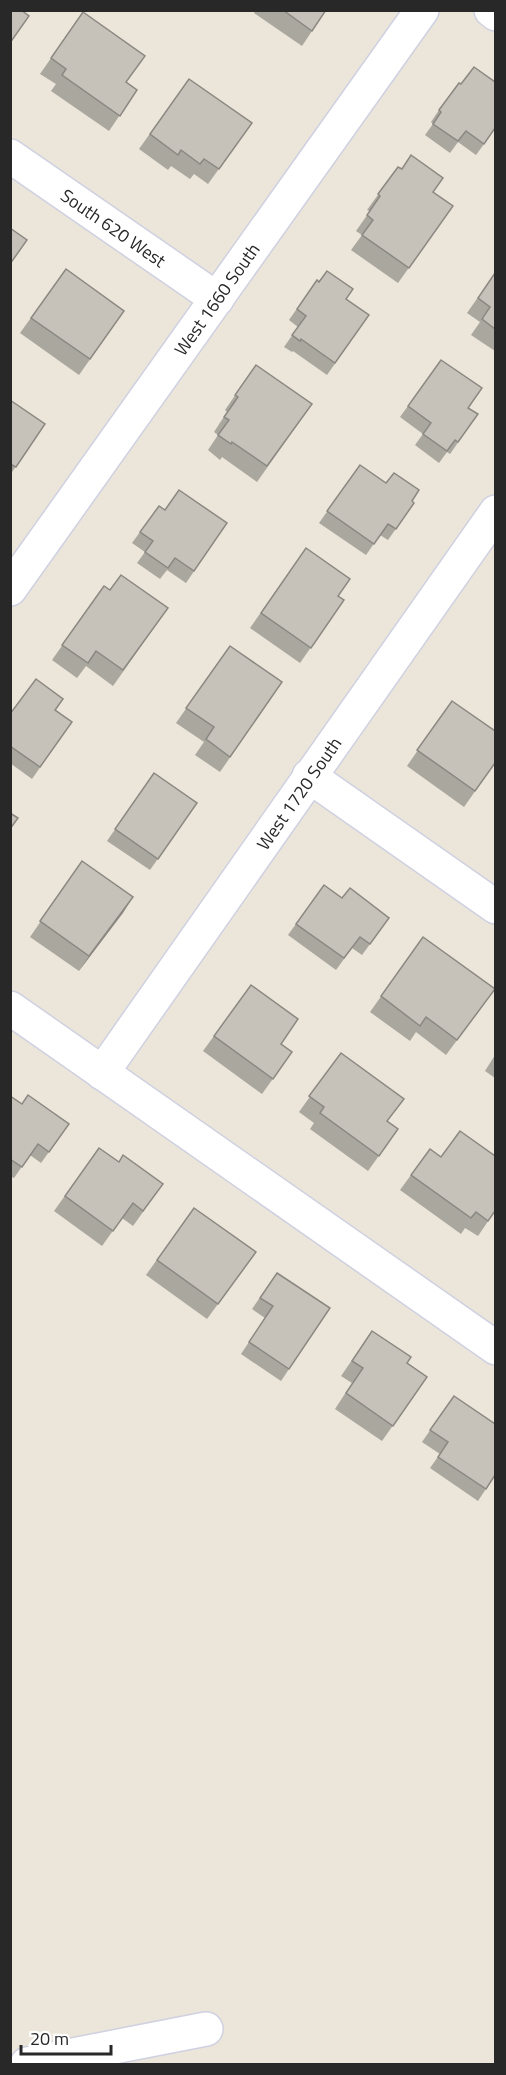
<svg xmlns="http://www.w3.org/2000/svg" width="506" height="2075" viewBox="0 0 506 2075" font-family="'Titillium Web',sans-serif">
<rect width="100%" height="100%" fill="#ebe5da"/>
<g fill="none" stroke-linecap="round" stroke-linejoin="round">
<!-- minor casing -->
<g stroke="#cfd1e1" stroke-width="36">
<g id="minor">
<path d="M491,10l5,4"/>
<path id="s1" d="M10,156l207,143"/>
<path id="s2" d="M10,589l412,-579"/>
<path d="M309,776l187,131"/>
<path d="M10,1008l486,340"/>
<path id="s3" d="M102,1073l394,-561"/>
<path d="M27,2064l179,-35"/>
</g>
</g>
<!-- minor -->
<use href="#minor" stroke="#fff" stroke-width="33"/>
</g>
<!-- wall -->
<g fill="#aaa79f">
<path d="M256,10h70l-24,36 -48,-33z"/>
<path d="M83,12l43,70 11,8 -28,41 -58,-40 5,-7 -16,-10z"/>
<path d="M189,79l63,44 -44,61 -14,-10 -4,5 -19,-13 -3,4 -29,-21z"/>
<path d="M439,110l56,19 -19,26 -18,-13 -8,11 -25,-18 8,-11 -2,-2z"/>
<path d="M398,167l55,39 -55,77 -47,-33 11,-15 -6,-4 14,-20 -3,-1z"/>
<path d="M66,269l58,42 -45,64 -59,-42z"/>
<path d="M495,273v78l-24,-16 9,-13 -13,-9z"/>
<path d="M317,280l29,19 23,16 -42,60 -34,-24 -1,1 -8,-5 14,-20 -9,-7z"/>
<path d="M441,360l27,48 10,6 -28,40 -3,-2 -8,11 -24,-18 8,-11 -23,-17z"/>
<path d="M256,365l56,39 -55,78 -35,-25 -2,3 -12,-10 10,-15 -4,-3 13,-20 -2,-2z"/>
<path d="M10,400l35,24 -35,51z"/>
<path d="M360,465l54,38 -26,37 -8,-5 -14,20 -47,-32z"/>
<path d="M159,506l6,4 62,13 -41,60 -19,-13 -7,9 -23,-16 8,-11 -13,-9z"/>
<path d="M306,548l32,48 6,4 -44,63 -50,-35z"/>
<path d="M104,586l6,4 58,18 -55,78 -27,-20 -9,12 -25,-18z"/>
<path d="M230,646l52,36 -62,90 -25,-17 9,-13 -28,-19z"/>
<path d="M63,699l-7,11 16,12 -40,57 -22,-16v-49z"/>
<path d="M452,701l43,62 -31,44 -57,-41z"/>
<path d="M154,773l43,30 -47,67 -43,-29z"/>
<path d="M82,861l51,36 -54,74 -49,-34z"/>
<path d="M324,885l18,13 47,20 -27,37 -10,-7 -16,22 -48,-35z"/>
<path d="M423,937l72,52 -49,66 -30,-23 -6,9 -40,-29z"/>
<path d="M251,985l30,59 11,8 -30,42 -59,-43z"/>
<path d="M341,1053l46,68 11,8 -30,42 -58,-42 4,-6 -15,-11z"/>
<path d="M495,1055v23l-10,-7z"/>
<path d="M10,1096l12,8 47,20 -28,39 -11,-8 -16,23 -4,-2z"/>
<path d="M99,1148l20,14 44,22 -30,42 -11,-8 -20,28 -48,-35z"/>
<path d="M430,1149l65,62 -17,25 -13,-8 -4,6 -61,-44z"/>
<path d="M194,1208l62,44 -49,67 -61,-44z"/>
<path d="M277,1273l53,35 -49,73 -40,-27 24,-36 -13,-9z"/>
<path d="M372,1331l35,32 20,14 -45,64 -47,-32 17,-26 -11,-7z"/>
<path d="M454,1396l41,79 -17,26 -48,-33 10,-14 -18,-12z"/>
</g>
<!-- shaded-wall -->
<path fill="#8b8882" d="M133,897l-10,16 -44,58 10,-15z"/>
<!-- building -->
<g fill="#c6c2b9" stroke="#8b8882" stroke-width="1.5">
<path d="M10,10h11l8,6 -19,27z"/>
<path d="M283,10h43l-14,21z"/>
<path d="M83,12l62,44 -19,26 11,8 -17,26 -58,-41 4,-6 -15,-11z"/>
<path d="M474,67l21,15v46l-11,16 -18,-13 -8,10 -25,-17 8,-12 -2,-2 20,-27 2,1z"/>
<path d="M189,79l63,44 -33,46 -15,-10 -4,5 -19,-14 -3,5 -28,-21z"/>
<path d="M411,155l32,23 -10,14 20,14 -44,62 -47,-33 11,-15 -6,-5 13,-19 -2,-2 20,-27 4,2z"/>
<path d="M10,228l17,12 -17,24z"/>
<path d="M66,269l58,42 -34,48 -59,-41z"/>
<path d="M327,271l26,18 -7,10 23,16 -34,48 -34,-24 -1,2 -8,-6 14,-19 -9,-7 20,-29 2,2z"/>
<path d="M495,273v56l-13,-10 8,-12 -12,-9z"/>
<path d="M441,360l41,28 -14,20 10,6 -20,28 -3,-2 -8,11 -24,-17 8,-11 -23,-17z"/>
<path d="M256,365l56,39 -45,62 -35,-24 -1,2 -13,-9 11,-15 -5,-3 14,-20 -3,-2z"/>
<path d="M10,400l35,24 -29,43 -6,-3z"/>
<path d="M360,465l26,18 8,-10 25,17 -7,11 2,2 -18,26 -8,-5 -14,20 -47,-33z"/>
<path d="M179,490l48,33 -33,48 -19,-13 -7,10 -23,-16 8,-11 -13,-9 19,-26 6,4z"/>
<path d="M306,548l44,31 -12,17 6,4 -33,48 -50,-35z"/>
<path d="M121,575l47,33 -45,62 -27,-19 -8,12 -26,-18 42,-59 6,4z"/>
<path d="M230,646l52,36 -52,75 -24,-18 8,-12 -28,-19z"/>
<path d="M36,679l27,20 -8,11 17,12 -32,45 -30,-21v-32z"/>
<path d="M452,701l43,30v32l-20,28 -58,-41z"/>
<path d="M154,773l43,30 -39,56 -43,-30z"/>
<path d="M10,813l8,5 -8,11z"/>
<path d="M82,861l51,36 -44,59 -49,-35z"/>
<path d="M324,885l18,13 8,-10 39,30 -19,26 -10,-7 -16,21 -48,-34z"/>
<path d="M423,937l72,52 -38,51 -31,-23 -6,9 -39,-30z"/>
<path d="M251,985l47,34 -17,25 11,8 -19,27 -59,-43z"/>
<path d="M341,1053l63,46 -17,22 11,8 -19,27 -59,-43 4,-6 -15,-11z"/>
<path d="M28,1095l41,29 -20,28 -11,-8 -16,23 -12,-8v-63l12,8z"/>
<path d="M460,1131l35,25v55l-7,10 -12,-9 -5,6 -60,-43 19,-26 11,8z"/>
<path d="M99,1148l20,14 4,-7 40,29 -20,27 -10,-8 -20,28 -48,-35z"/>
<path d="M194,1208l62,44 -38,52 -61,-44z"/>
<path d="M277,1273l53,35 -41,61 -40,-27 24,-36 -13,-8z"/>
<path d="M372,1331l39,26 -4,6 20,14 -34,49 -47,-33 17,-25 -11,-7z"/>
<path d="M454,1396l41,28v51l-9,14 -48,-32 10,-15 -18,-12z"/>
</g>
<g text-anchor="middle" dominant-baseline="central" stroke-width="4.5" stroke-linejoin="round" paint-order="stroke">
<!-- street labels -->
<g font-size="18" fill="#282828" stroke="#fff">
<text stroke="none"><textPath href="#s1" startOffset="126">South 620 West</textPath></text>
<text stroke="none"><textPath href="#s2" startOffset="356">West 1660 South</textPath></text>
<text stroke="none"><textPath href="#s3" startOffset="342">West 1720 South</textPath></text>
</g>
</g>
<!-- border -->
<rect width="506" height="2075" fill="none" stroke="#282828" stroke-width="24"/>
<!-- scale -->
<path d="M21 2045v9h90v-9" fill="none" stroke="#282828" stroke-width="3"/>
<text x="30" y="2045" font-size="18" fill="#282828" stroke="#ffffff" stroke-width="4.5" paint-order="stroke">20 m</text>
</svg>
